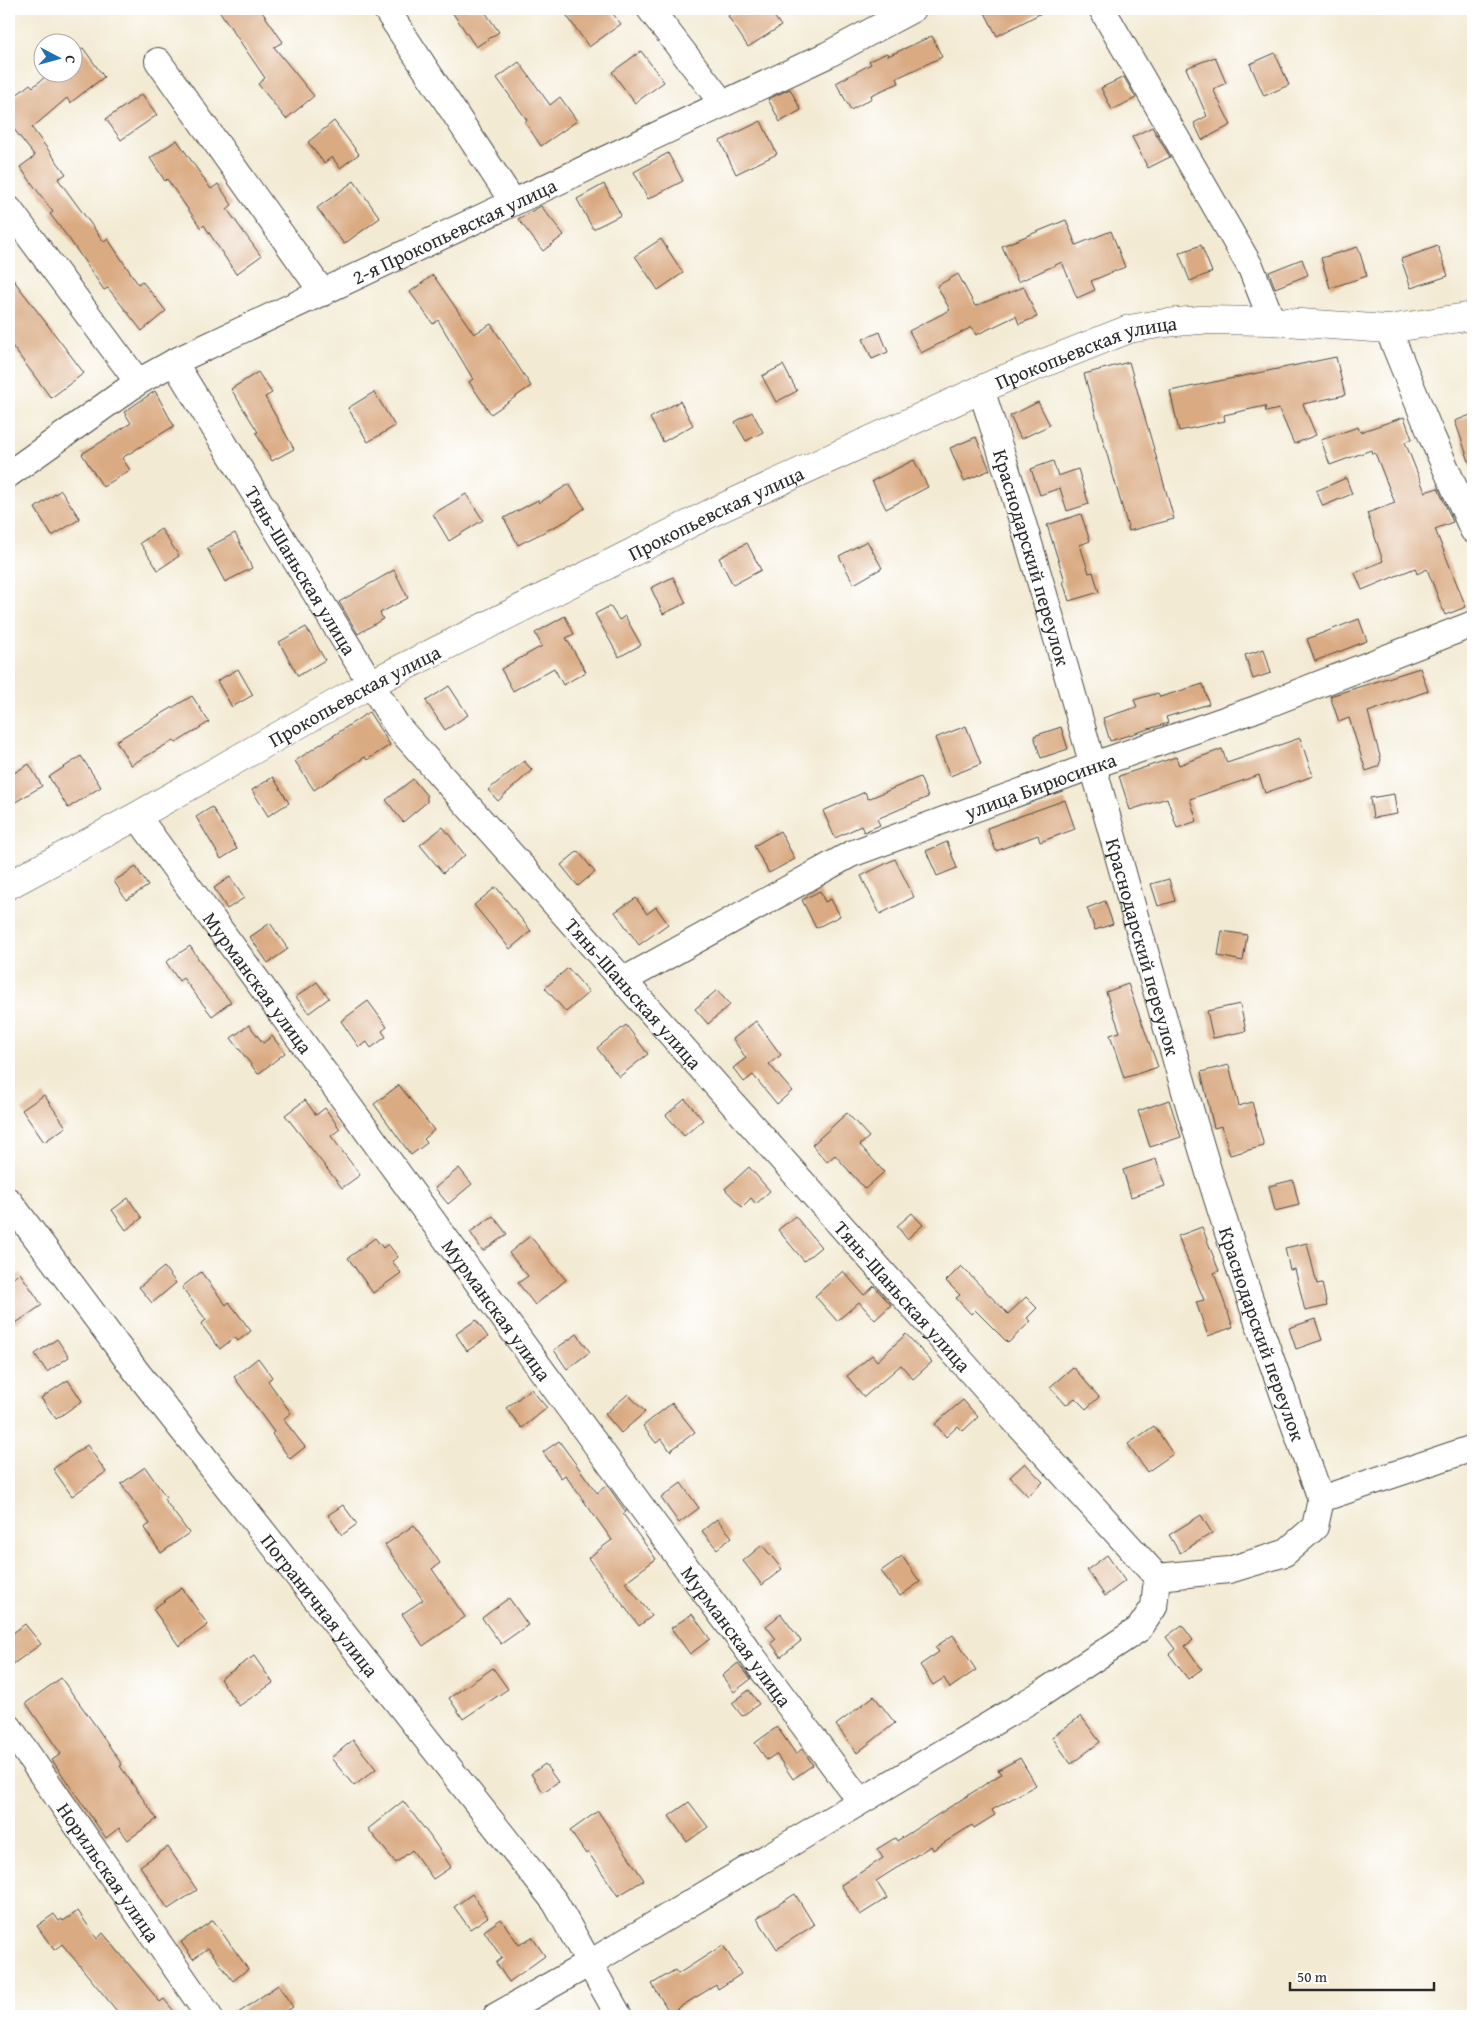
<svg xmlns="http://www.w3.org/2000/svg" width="1482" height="2025" viewBox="0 0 1482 2025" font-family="'Gentium Book Plus',serif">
<rect width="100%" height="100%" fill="#fff"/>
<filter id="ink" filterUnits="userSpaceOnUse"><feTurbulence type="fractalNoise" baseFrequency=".02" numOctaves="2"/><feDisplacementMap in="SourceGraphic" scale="10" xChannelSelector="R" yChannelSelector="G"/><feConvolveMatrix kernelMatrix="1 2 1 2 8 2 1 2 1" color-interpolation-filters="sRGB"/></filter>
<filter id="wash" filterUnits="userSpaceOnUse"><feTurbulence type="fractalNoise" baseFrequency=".0096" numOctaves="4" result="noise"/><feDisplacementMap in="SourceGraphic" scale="20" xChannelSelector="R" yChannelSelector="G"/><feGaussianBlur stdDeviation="1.12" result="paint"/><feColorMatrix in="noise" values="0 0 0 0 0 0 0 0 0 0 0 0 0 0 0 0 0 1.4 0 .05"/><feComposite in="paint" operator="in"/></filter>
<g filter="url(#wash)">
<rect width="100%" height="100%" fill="#f3ead3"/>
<g id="blocks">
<!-- building -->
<g fill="#daab83">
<path d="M218,9h42l23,33 -9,5 40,49 -28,23 -28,-35 7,-6z"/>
<path d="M450,9h33l16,23 -23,15z"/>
<path d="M562,9h47l12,15 -32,23z"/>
<path d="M739,9h30l12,17 -33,21 -20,-31z"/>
<path d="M983,9h66l-52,27z"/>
<path d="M932,36l10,21 -45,21 2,5 -28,12 1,3 -21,12 -15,-27 35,-19 -2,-3 18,-8 1,3z"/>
<path d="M83,48l21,29 -34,26 -3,-5 -35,30 34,46 -8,5 46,63 4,-3 30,45 4,-3 24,30 -24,20 -34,-43 -4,2 -34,-50 -20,-26 3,-2 -33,-45 15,-11 -26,-33v-22l21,-17 3,3 18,-15h21v-16z"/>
<path d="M641,51l23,31 -29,21 -23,-31z"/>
<path d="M1275,53l14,32 -25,11 -14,-32z"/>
<path d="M1215,57l11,26 -13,6 18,36 -29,15 -8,-17 13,-7 -21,-48z"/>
<path d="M519,62l31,43 10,-8 17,24 -36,25 -16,-24 2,-2 -30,-42z"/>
<path d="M1124,77l12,21 -24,12 -11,-22z"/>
<path d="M790,89l11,21 -21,12 -12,-23z"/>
<path d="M142,94l15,21 -36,25 -15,-21z"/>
<path d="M334,121l25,33 -19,14 -8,-11 -8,6 -16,-21z"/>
<path d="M761,121l16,33 -41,20 -16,-33z"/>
<path d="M1152,127l18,30 -22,11 -16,-31z"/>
<path d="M177,140l34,49 7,-5 14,21 -5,4 34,47 -25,18 -32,-49 -3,3 -34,-49 -2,2 -15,-23z"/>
<path d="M668,153l15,28 -35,18 -14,-27z"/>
<path d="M354,181l26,37 -36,26 -27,-36z"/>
<path d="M604,184l17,31 -28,14 -16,-30z"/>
<path d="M541,206l23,29 -21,16 -25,-32z"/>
<path d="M1066,220l10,25 35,-14 14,36 -34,14 4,9 -18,8 -15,-36 -44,20 -16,-36z"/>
<path d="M661,239l22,34 -25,17 -23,-34z"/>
<path d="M1201,245l11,27 -22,9 -11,-28z"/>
<path d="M1438,246l10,30 -37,12 -10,-29z"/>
<path d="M1358,247l9,29 -37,12 -9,-30z"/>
<path d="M1302,259l6,16 -33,13 -6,-16z"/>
<path d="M9,274l75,99 -33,25 -42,-56z"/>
<path d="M958,274l17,32 49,-19 13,30 -18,7 -3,-8 -40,19 -4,-8 -51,26 -12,-22 41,-21 -13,-24z"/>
<path d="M433,275l41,59 17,-10 40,62 -40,28 -22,-32 4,-3 -35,-59 -5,4 -23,-32z"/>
<path d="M880,332l8,20 -16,7 -9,-20z"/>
<path d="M1336,357l9,38 -42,9 13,31 -22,9 -15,-35 -13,3 -1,-6 -41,9 1,6 -46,10 -9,-40z"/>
<path d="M1129,362l45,157 -45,12 -45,-157z"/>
<path d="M783,365l14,26 -21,11 -14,-26z"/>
<path d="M258,372l14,21 -7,4 29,52 -22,12 -16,-28 2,-1 -27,-43z"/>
<path d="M155,391l19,35 -52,32 8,12 -27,17 -21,-33 49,-31 -7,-11z"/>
<path d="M374,392l21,34 -27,16 -20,-34z"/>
<path d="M680,401l13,24 -30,17 -13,-24z"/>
<path d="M1038,402l12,23 -29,14 -11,-23z"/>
<path d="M752,412l11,20 -17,9 -11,-19z"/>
<path d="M1473,414v53h-2l-16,-46z"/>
<path d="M1404,417l8,22 -7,3 20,50 13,-4 15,34 -18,7 31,78 -21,8 -18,-46 -10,5 -2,-6 -53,22 -7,-17 28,-12 -16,-48 28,-10 -20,-50 -3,1 -1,-4 -41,15 -9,-25 37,-13 2,5z"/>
<path d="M976,437l14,33 -26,11 -14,-33z"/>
<path d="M914,460l14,27 -42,22 -14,-28z"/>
<path d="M1053,461l5,15 20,-7 11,35 -22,7 -7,-23 -20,7 -9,-26z"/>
<path d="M1346,478l6,16 -29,12 -7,-15z"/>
<path d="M569,484l16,24 -19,13 -48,24 -14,-27 34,-18 1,3z"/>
<path d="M61,490l19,29 -28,17 -17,-28z"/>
<path d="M466,494l17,26 -34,21 -16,-27z"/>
<path d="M1081,514l9,27 -10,4 9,28 4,-1 6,20 -30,9 -6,-20h2l-18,-56z"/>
<path d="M161,529l18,27 -21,14 -18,-27z"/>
<path d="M235,533l17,35 -27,14 -18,-34z"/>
<path d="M867,541l15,27 -28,16 -15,-28z"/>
<path d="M747,543l14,27 -28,15 -14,-27z"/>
<path d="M394,570l14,28 -28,15 3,6 -25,15 -19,-32z"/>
<path d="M673,577l13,26 -23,11 -12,-26z"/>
<path d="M610,606l9,14 6,-4 16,29 -22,12 -24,-43z"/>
<path d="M565,616l9,18 -8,4 20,34 -23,13 -9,-17 -41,23 -12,-22 41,-23 -7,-13z"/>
<path d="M1359,619l8,22 -52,20 -8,-22z"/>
<path d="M306,627l19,33 -27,16 -19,-34z"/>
<path d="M1264,649l7,24 -18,6 -8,-24z"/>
<path d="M1420,668l8,23 -60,21 13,48 -3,7 -12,4 -17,-53 -10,4 -9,-26z"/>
<path d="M238,669l15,26 -21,12 -15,-26z"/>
<path d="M1203,684l6,20 -43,13 2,6 -58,18 -7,-23 34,-11 -3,-7 24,-7 2,4z"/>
<path d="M449,686l19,29 -23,15 -19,-29z"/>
<path d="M192,696l17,26 -33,21 -2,-3 -43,25 -15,-24z"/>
<path d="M369,712l21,33 -23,15 -2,-3 -51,33 -19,-29z"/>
<path d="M966,726l15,38 -31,12 -15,-38z"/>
<path d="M1061,727l7,22 -27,9 -7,-22z"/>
<path d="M1300,738l13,38 -48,17 -6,-18 -69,24 7,22 -20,7 -10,-30 -37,12 -11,-34 57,-19 3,8 43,-16 5,14z"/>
<path d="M81,756l20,31 -33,21 -19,-31z"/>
<path d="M524,761l8,9 -34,31 -10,-11z"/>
<path d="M29,764l13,22 -33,20v-30z"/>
<path d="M273,777l16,26 -21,13 -16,-26z"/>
<path d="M920,777l8,20 -51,22 3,6 -16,7 -3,-6 -26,12 -12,-27 42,-19 3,7z"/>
<path d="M413,779l14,17v6l-24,20 -17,-22z"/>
<path d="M1394,794l3,20 -24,4 -3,-20z"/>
<path d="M1065,800l10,29 -35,13 -2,-7 -42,16 -9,-23z"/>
<path d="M212,807l25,42 -16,10 -25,-42z"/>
<path d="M443,827l22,28 -22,18 -23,-28z"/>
<path d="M780,831l15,28 -26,14 -15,-27z"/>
<path d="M947,842l10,26 -20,8 -11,-25z"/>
<path d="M578,851l17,21 -17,14 -17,-21z"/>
<path d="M895,859l19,38 -34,17 -19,-38z"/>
<path d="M136,867l12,19 -22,14 -12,-19z"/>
<path d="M230,877l14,21 -17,11 -13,-21z"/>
<path d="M1169,879l6,22 -17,5 -7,-22z"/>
<path d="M496,887l35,44 -21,18 -36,-44z"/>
<path d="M820,891l5,11 6,-3 9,17 -24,12 -14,-28z"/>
<path d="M636,898l11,16 9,-7 12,17 -29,21 -24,-33z"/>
<path d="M1105,901l8,23 -18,6 -8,-22z"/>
<path d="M270,923l18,26 -20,14 -18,-26z"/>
<path d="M1222,931l25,4 -4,26 -25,-5z"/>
<path d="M190,946l21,32 20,24 -19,14 -29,-38 -4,3 -13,-19z"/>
<path d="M568,968l21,24 -23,20 -21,-24z"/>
<path d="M317,982l12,16 -20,15 -13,-16z"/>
<path d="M1128,984l30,83 -34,11 -14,-43 10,-3 -14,-40z"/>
<path d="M717,990l13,15 -22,19 -13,-15z"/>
<path d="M368,1001l19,26 -5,4 4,6 -15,11 -4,-6 -8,5 -18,-26z"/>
<path d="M1240,1004l6,27 -33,7 -6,-27z"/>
<path d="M756,1021l25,34 -12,9 23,27 -15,13 -24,-29 -9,7 -11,-14 13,-10 -13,-19z"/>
<path d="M249,1025l14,18 9,-7 13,17 -27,21 -27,-36z"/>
<path d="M626,1025l22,29 -29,23 -22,-29z"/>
<path d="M1229,1065l10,41 13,-4 12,44 -34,9 -8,-29 -8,2 -13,-56z"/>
<path d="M399,1085l35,45 -10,9 3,4 -16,12 -37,-51z"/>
<path d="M44,1095l22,32 -22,15 -22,-32z"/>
<path d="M685,1099l18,21 -19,16 -18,-21z"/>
<path d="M305,1100l11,15 9,-7 15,21 -9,7 29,39 -18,13 -57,-73z"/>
<path d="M1169,1100l12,37 -31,10 -12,-36z"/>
<path d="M847,1113l22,24 -9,8 24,27 -19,17 -30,-34 -8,7 -15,-17z"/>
<path d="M1156,1159l9,27 -34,11 -8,-27z"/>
<path d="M749,1167l21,24 -14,13 -5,-6 -9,9 -17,-18z"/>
<path d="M459,1168l13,16 -24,20 -13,-16z"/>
<path d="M1293,1180l6,25 -24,6 -6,-25z"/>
<path d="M128,1198l14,20 -16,12 -14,-20z"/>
<path d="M912,1213l11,12 -16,14 -10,-13z"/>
<path d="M493,1216l14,18 -24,17 -13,-19z"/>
<path d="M795,1216l26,31 -17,14 -26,-31z"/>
<path d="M1202,1227l17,44 -5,2 19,54 -25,9 -12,-34 8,-2 -26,-64z"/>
<path d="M530,1236l36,44 -31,25 -17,-22 10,-7 -19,-23z"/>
<path d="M375,1238l8,10 5,-4 10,13 -6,4 9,12 -28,20 -25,-35z"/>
<path d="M1307,1243l10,41 5,-1 5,23 -22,5 -10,-42 -5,1 -5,-22z"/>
<path d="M961,1266l47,48 18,-17 11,11 -10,10 4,3 -23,22 -33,-33 -4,4 -15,-16 4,-3 -14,-14z"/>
<path d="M164,1267l12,16 -24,20 -13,-16z"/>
<path d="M843,1271l21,24 10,-9 17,19 -16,15 -16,-18 -22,19 -22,-25z"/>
<path d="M201,1272l25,33 3,-3 22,29 -13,10 -3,-4 -15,12 -19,-25 5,-4 -24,-33z"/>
<path d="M20,1273l22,32 -26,18 -7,-11v-31z"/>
<path d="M1315,1319l7,21 -26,9 -7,-21z"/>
<path d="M476,1320l12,17 -21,14 -11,-17z"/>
<path d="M577,1334l13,18 -23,17 -13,-19z"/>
<path d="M906,1334l26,28 -19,17 -12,-14 -37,32 -17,-21 25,-21 5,6z"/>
<path d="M57,1339l12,18 -22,15 -12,-18z"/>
<path d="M258,1358l14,19 -4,4 23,32 -8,6 22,28 -15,12 -18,-25 2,-2 -40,-55z"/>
<path d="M1073,1367l26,30 -13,12 -11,-11 -9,7 -16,-18z"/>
<path d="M68,1380l14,21 -26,18 -15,-21z"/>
<path d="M531,1389l16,19 -25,20 -16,-20z"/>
<path d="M628,1394l17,18 -24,21 -16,-19z"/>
<path d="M963,1400l15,17 -15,14 -5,-5 -12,11 -11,-13z"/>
<path d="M672,1403l23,29 -25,19 -8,-12 -6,4 -13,-17z"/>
<path d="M1154,1426l19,28 -26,18 -19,-28z"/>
<path d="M559,1441l38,52 10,-8 19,27 -3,2 33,45 -31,23 27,34 -13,10 -51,-68 24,-18 -47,-65 -4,3 -18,-26z"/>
<path d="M87,1445l19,27 -34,24 -19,-27z"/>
<path d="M1025,1463l18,19 -15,14 -18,-19z"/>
<path d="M145,1467l21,30 -2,2 25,34 -28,20 -17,-25 6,-4 -29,-40z"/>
<path d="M681,1483l18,25 -20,15 -18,-25z"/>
<path d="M343,1505l14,19 -15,11 -14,-20z"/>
<path d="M1201,1515l11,18 -32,20 -11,-18z"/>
<path d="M717,1519l15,18 -15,12 -15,-18z"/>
<path d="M414,1525l26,38 -8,6 33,48 -42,29 -21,-32 21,-14 -38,-55z"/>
<path d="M762,1545l20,24 -20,16 -19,-24z"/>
<path d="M1107,1555l18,26 -20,15 -18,-26z"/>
<path d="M902,1556l18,26 -20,14 -19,-25z"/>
<path d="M182,1588l26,37 -29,21 -26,-37z"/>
<path d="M509,1598l19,27 -27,19 -19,-26z"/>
<path d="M692,1614l18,25 -20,15 -19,-26z"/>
<path d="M781,1614l20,27 -20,16 -10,-14 5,-4 -10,-13z"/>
<path d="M25,1624l16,20 -32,23v-31z"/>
<path d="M1182,1625l11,15 -8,6 17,23 -14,10 -19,-25 6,-5 -9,-12z"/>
<path d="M953,1635l23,35 -26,18 -6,-10 -11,7 -13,-20 19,-13 -4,-5z"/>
<path d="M254,1656l19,27 -34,23 -19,-27z"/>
<path d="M738,1663l13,16 -17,13 -12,-16z"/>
<path d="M493,1668l15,21 -45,30 -14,-21z"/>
<path d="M61,1678l37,51 24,36 -2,1 37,53 -29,21 -9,-12 -13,10 -54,-78 9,-6 -35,-51z"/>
<path d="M749,1690l10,14 -17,12 -10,-13z"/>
<path d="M874,1696l21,27 -38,30 -21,-28z"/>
<path d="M1081,1716l19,26 -29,22 -19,-27z"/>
<path d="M777,1727l19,27 6,-5 11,16 -20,14 -17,-25 -9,6 -12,-17z"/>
<path d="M353,1740l23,29 -22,17 -23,-28z"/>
<path d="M1020,1758l16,27 -44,25 3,5 -21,13 -2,-3 -39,25 -2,-4 -55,35 11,17 -27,17 -19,-30 42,-27 -6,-9 18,-11 2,3 104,-67 -3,-4z"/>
<path d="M545,1764l13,18 -15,10 -12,-18z"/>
<path d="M403,1801l27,35 21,31 -18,12 -21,-29 -16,13 -28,-34z"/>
<path d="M689,1802l19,25 -21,15 -18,-26z"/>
<path d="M598,1811l46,69 -26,16 -30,-44 -2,2 -16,-23z"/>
<path d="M168,1847l29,43 -29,19 -28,-43z"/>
<path d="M472,1894l16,23 -18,12 -16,-22z"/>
<path d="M795,1894l19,31 -37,24 -20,-31z"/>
<path d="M78,1911l19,28 6,-6 57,69 4,-3 14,17h-57l-59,-72 -8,6 -17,-24 17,-12 5,7 3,-2 1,2z"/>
<path d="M501,1919l18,26 13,-8 13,19 -36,26 -13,-19 6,-5 -18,-27z"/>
<path d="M213,1920l35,49 -15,12 -25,-33 -15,11 -12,-17z"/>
<path d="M723,1945l18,29 -23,15 -2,-4 -46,28 -18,-29 23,-14 3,4z"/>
<path d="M278,1985l15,22 -14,9h-45z"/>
</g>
</g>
</g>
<g filter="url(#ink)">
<use href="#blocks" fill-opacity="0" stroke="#494844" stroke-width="1"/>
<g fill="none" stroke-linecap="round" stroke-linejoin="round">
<!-- minor casing -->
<g stroke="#494844" stroke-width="28">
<g id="minor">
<path d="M386,9l127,193"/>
<path d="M650,9l73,95"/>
<path d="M1102,9l149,259 21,53"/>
<path d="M158,61l165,232"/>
<path d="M9,209l129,173"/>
<path d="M1388,329l44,108 41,93"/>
<path id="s1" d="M174,362l223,364 598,673 162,178"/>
<path id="s2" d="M981,389c81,250 145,505 220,757 35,119 78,236 120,353"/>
<path id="s3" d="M9,474l129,-92 36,-20 653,-307 86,-46"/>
<path id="s4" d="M137,816l517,708 206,277"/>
<path id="s5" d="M624,980l227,-126 243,-89 159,-55 220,-86"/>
<path id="s6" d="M9,1201l127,170 419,531 64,114"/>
<path id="s7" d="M9,1727l200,289"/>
<path d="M496,2016l94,-53 451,-269 98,-65 15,-22 3,-30 72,-7 56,-17 30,-26 6,-28 152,-51"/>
</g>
</g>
<!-- major casing -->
<g stroke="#494844" stroke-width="29">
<g id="major">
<path id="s8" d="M9,885l128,-69 233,-132 347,-174 287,-131 125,-50 36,-6 35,-3 72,1 116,8 85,-13"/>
</g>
</g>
<!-- minor -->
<use href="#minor" stroke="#fff" stroke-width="26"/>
<!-- major -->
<use href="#major" stroke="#fff" stroke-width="28"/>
</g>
</g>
<g text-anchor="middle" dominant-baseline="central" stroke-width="5" stroke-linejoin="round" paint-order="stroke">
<!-- street labels -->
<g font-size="20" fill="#2b2b2b" stroke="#fff">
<text stroke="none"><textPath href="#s3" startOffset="509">2-я Прокопьевская улица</textPath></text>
<text stroke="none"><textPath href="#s8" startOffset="1204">Прокопьевская улица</textPath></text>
<text stroke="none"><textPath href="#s8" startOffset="799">Прокопьевская улица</textPath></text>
<text stroke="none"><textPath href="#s2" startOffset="176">Краснодарский переулок</textPath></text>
<text stroke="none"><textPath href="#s1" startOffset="244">Тянь-Шаньская улица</textPath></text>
<text stroke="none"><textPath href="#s8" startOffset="394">Прокопьевская улица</textPath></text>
<text stroke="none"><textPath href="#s5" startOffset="461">улица Бирюсинка</textPath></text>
<text stroke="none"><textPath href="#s2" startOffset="581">Краснодарский переулок</textPath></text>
<text stroke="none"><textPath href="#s4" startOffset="206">Мурманская улица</textPath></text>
<text stroke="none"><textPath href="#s1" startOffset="784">Тянь-Шаньская улица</textPath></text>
<text stroke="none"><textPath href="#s1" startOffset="1189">Тянь-Шаньская улица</textPath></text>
<text stroke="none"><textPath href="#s4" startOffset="611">Мурманская улица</textPath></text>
<text stroke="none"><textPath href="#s2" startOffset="986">Краснодарский переулок</textPath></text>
<text stroke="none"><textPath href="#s6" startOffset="510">Пограничная улица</textPath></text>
<text stroke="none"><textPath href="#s4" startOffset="1016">Мурманская улица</textPath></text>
<text stroke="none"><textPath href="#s7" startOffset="176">Норильская улица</textPath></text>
</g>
</g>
<!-- margin -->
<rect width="1482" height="2025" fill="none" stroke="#fff" stroke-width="30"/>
<!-- north arrow -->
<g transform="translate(58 58) rotate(96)"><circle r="24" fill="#ffffff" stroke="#aaaaaa"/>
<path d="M0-4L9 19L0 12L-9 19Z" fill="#1f6fb2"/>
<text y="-8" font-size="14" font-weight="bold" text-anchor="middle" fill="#2b2b2b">С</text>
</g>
<!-- scale -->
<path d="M1290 1982v8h144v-8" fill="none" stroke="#2b2b2b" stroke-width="2.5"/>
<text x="1297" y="1982" font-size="15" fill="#2b2b2b" stroke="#ffffff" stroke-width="4" paint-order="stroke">50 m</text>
</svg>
